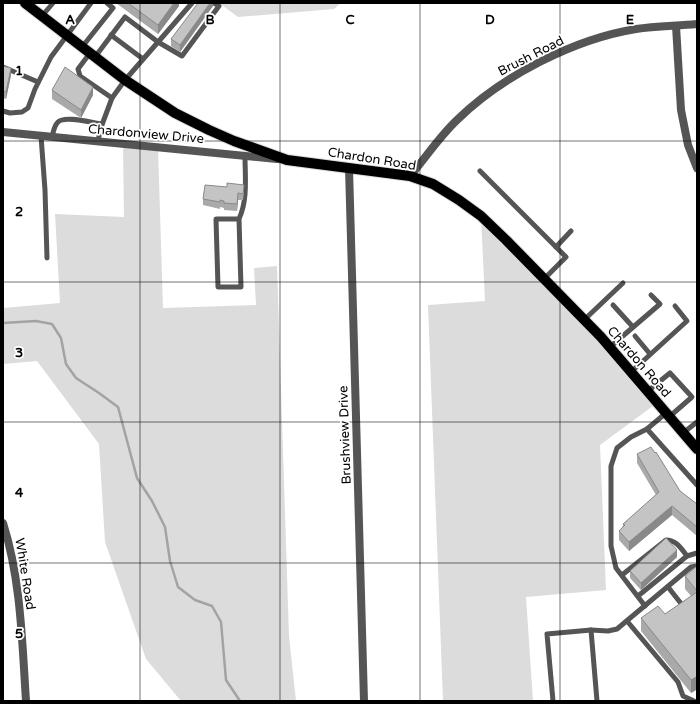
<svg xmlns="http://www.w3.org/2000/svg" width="700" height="704" viewBox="0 0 700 704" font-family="'Varela Round',sans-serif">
<rect width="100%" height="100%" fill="#fff"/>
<!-- green -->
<g fill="#dcdcdc">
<path d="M219,3h122l-7,6 -96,8z"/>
<path d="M123,144l35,4 5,160 93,-3 -2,-37 23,-2 12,370 7,65h-115l-35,-42 -41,-117 -6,-98 -62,-83 -34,3v-56l57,-5 -5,-89 69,3z"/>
<path d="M481,216l176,187 -57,42 6,145 -80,7 7,104h-90l-15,-396 57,-4z"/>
</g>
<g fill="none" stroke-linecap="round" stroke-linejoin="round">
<!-- stream -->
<path stroke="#a3a3a3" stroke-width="2.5" d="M3,323l33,-2 16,3 9,14 5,26 10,14 23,15 19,14 19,71 15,23 13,26 5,34 8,26 17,13 17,6 9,16 5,58 14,21"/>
<!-- primary casing -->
<g stroke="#dbdbdb" stroke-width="12">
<path id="primary" d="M25,3l100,77 50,33 34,17 25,11 53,19 123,16 23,8 26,16 22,16 25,24 95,97 96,112"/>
</g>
<!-- service -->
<g stroke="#555" stroke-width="5">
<path d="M42,16l11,-13"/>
<path d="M111,35l32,24"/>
<path d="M82,47l31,-39 -6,-5"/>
<path d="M90,53l-12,16 2,7 32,22 13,-18 67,-77"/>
<path d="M95,57l30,-40 33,25 24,14 37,-50 -5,-3"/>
<path d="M3,67l35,15"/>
<path d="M3,111l7,2 12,-1 6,-4 7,-19 16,-32 40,-54"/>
<path d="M41,136l4,54 2,68"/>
<path d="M52,137c1,-4 2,-11 6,-15 7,-7 34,1 44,2"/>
<path d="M98,142l2,-12 12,-32"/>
<path d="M480,171l76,76"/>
<path d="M239,219l2,68h-23l-2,-68h23c9,-20 6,-42 6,-63"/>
<path d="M544,279l22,-22 -10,-10 15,-16"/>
<path d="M613,305l20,22"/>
<path d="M584,320l39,-37"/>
<path d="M635,336l15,18"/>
<path d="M610,347l50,-43 -9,-9"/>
<path d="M631,372l56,-51 -12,-15"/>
<path d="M648,391l22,-18 22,24 -23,20"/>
<path d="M647,429l50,56"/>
<path d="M683,433l14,-11"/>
<path d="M622,575l44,-35c10,0 15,8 21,16"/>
<path d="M668,587l15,19 -1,1"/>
<path d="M638,596l49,-40 10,-3"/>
<path d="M645,606l-29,-38 -5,-22v-80l6,-18 14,-11 16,-8 19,-16"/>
<path d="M627,621l51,61 5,14 11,5"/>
<path d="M591,630l17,1 9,-2 74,-62 6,-1"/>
<path d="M553,701l-6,-67 44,-4 6,71"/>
</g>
<!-- minor -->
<g stroke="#555" stroke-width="8">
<path d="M676,26l5,84 7,35 9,23"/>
<path d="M349,168l15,533"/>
</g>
<!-- tertiary -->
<g stroke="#555" stroke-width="8">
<path d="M3,132l274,27"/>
<path d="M410,176c16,-19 30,-40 47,-56 45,-44 117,-81 179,-91 20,-3 41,-3 61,-5"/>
<path d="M3,523c18,57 19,118 23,178"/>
</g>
<!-- primary -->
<use href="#primary" stroke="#000" stroke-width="10"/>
</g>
<!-- wall -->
<g fill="#a9a9a9">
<path d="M116,3h63v3l-21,28z"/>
<path d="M213,3v3l-33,46 -9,-6v-7z"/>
<path d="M3,66l8,9 -5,24 -3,-1z"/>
<path d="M52,90l41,5 -12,23 -29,-19z"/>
<path d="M244,192l-1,8h-5l-1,11 -13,-1v-2l-4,-1v2l-17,-4v-6z"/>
<path d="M655,453l25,38 17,13v32l-25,-21 -43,36 -10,-11v-9l4,-5v-2l33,-29 -19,-32v-9z"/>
<path d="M677,557l-36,33 -11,-12v-7z"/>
<path d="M697,566v125l-1,-1 -5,3 -50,-62v-13l24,-4 26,-18 -6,-7v-13z"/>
</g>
<!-- shaded-wall -->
<g fill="#898989">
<path d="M174,3h5v3l-21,28v-9z"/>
<path d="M210,3h3v3l-33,46v-7z"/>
<path d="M11,68v7l-5,24v-7z"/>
<path d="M93,87v8l-12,23v-8z"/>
<path d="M238,193v7l-1,11v-7z"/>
<path d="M672,506v9l-43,36v-9z"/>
<path d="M677,550v7l-36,33v-7z"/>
<path d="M696,677v13l-5,3v-13z"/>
</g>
<!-- building -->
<g fill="#c4c4c4" stroke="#898989">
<path d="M128,3h46l-16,22z"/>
<path d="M198,3h12l-30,42 -9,-6z"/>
<path d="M3,66l8,2 -5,24 -3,-1z"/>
<path d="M65,67l28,20 -12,23 -29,-20z"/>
<path d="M227,183l17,2 -1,9 -5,-1 -1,11 -13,-1v-2l-4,-1v2l-17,-3 2,-14 22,2z"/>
<path d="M651,447l4,6 1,-1 24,39 17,13v23l-25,-21 -43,36 -10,-11 6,-6 -2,-1 36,-32 -22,-38z"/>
<path d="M666,538l11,12 -36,33 -11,-12z"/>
<path d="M697,566v25l-12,-15z"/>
<path d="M697,592v86l-1,-1 -5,3 -50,-62 17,-12 7,8z"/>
</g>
<!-- grid -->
<path fill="none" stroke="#000" stroke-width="1" stroke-opacity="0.55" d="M140,3v698M280,3v698M420,3v698M560,3v698M3,141h694M3,282h694M3,422h694M3,563h694"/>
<g text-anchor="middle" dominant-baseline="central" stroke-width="3.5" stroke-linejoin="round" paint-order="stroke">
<!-- street labels -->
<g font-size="13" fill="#000" stroke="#fff">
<text transform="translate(531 56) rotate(-27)">Brush Road</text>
<text transform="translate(146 134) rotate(5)">Chardonview Drive</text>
<text transform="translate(372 159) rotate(9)">Chardon Road</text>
<text transform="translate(639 362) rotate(49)">Chardon Road</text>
<text transform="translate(345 435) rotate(-92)">Brushview Drive</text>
<text transform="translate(25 574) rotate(81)">White Road</text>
</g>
</g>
<g font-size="13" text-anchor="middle" font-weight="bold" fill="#000" stroke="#fff" stroke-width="3.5" stroke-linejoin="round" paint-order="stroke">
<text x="70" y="24">A</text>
<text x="210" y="24">B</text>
<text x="350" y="24">C</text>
<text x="490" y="24">D</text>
<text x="630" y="24">E</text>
<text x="19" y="75">1</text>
<text x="19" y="216">2</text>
<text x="19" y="357">3</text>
<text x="19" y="497">4</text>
<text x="19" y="638">5</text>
</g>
<!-- border -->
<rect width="700" height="704" fill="none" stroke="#000000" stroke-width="8"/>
</svg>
